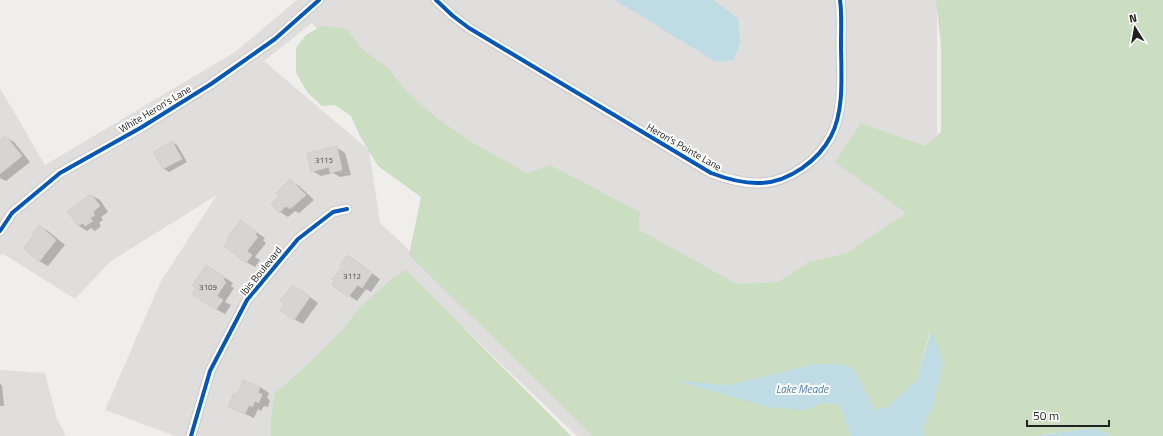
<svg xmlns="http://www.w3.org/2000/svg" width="1163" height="436" viewBox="0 0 1163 436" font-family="'Titillium Web',sans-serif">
<rect width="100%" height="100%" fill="#f0eeeb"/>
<!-- residential -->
<g fill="#dfdedc">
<path d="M297,0h640v189l-70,125 -138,-18 -349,-189 -68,-84 -48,38 105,89 11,73 229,213h-32l-171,-163 -95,163h-136l-70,-26 56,-129 56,-86 -106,66 -36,38 -73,-46 -2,3v-168l45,77 190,-113z"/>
<path d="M0,370l45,3 12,46 9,17h-66z"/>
</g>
<!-- forest -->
<g fill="#cbdec1">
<path d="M936,0h227v436h-51l-17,-8 -61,8h-110l-2,-7 11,-24 -3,-73 -14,49 -30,27 -11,2 -22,-42 -38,-4 -86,21 -50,-3 49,13 77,15 17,-7 17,1 12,32h-258l-184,-181 12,-58 -43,-31 -17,-28 -10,-22 -16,-11 -13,1 -15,-14 -11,-19v-25l10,-13 16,-9 25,3 15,20 26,19 19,24 31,27 37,25 52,29 23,-8 90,47 -2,17 99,55 42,-2 30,-20 38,-9 59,-40 -71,-51 26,-39 64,23 16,-14v-87z"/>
<path d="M406,270l165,166h-300v-14l3,-28 21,-18 46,-44 18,-24 33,-29z"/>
</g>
<!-- water -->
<g fill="#bfdbe3">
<path d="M615,0h98l25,18 2,24 -6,18 -18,2z"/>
<path d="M931,331l12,30 -10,44 -11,24 2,7h-73l-12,-32 -17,-1 -17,7 -37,-3 -92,-26 53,4 86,-21h25l13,4 22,42 11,-2 30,-27z"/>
<path d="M1095,428l17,8h-78z"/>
</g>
<!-- shadow -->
<g fill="#0003">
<path d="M5,137l9,5 16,20 -24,19 -6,-3v-37z"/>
<path d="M172,142l5,3 10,17 -18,10 -6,-4z"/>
<path d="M336,147l9,6 6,22 -11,2 -7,-4 -12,3 -9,-5z"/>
<path d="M290,181l9,5 15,14 -15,13 -4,-2 -7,6 -8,-5v-16z"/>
<path d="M91,195l9,5 8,12 -7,5 2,3 -4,3 2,3 -6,5 -4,-3 -4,3 -8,-5 -11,-15z"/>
<path d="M241,221l24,17 -2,2 3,3 -11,14 5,3 -5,7 -9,-5z"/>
<path d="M39,226l9,5 17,14 -17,21 -9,-5 -3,-26z"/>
<path d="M356,262l24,17 -9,13 -5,-3 -9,12 -24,-16z"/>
<path d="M215,271l18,12 -2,3 3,2 -9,14 6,3 -6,9 -9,-5z"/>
<path d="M302,291l16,12 -15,21 -9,-5z"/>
<path d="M0,384l2,1 2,21h-4z"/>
<path d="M260,387l9,6 -2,5 3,2 -2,7 -4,-1 -3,5 -3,-2 -4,9 -24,-11 8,-12z"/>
</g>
<!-- building -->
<g fill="#d7d4d2" stroke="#d3d0cc">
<path d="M5,135l17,21 -22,18v-34z"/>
<path d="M172,141l10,18 -19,10 -10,-17z"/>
<path d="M337,146l5,24 -12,3 -1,-6 -18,5 -4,-19z"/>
<path d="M290,179l16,16 -16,14 -4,-3 -7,7 -8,-9 8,-8 -3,-3z"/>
<path d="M91,194l9,12 -7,6 2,3 -5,3 3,3 -8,5 -2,-3 -5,3 -11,-15z"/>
<path d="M241,220l16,12 -2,3 3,2 -11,14 5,4 -6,8 -22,-17 5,-7 -2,-1z"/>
<path d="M39,225l17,15 -17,22 -16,-14 11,-13 -2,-2z"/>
<path d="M348,255l24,18 -10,15 -4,-3 -10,12 -16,-12 2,-4 -2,-2 10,-12 -2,-2z"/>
<path d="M206,265l19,12 -2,3 3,2 -9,14 6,4 -7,10 -24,-16 4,-6 -4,-2z"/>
<path d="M293,285l17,12 -16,23 -14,-10 4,-6 -4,-3z"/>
<path d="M243,380l17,7 -2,6 4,1 -3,9 -4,-2 -3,6 -3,-2 -4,9 -17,-7 6,-14 4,1z"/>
</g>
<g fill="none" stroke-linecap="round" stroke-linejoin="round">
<!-- minor casing -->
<g stroke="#c9c8c7" stroke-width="11">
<g id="minor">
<path d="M436,0l17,16 16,12 242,145c16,6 32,11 50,10 28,-1 58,-23 70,-47 14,-26 10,-65 10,-93 0,-14 1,-29 -1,-43"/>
<path d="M0,231l12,-18 48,-40 82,-46 69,-43 64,-45 44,-39"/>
<path d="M191,436l19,-65 37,-71 51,-61 35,-27 14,-3"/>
</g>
</g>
<!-- minor -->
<use href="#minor" stroke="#fdfcfc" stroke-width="9"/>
<!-- cycleway casing -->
<g stroke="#fff" stroke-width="6">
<g id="cycleway">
<path d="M436,0l17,16 16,12 242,145c16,6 32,11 50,10 28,-1 58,-23 70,-47 14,-26 10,-65 10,-93 0,-14 1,-29 -1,-43"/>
<path d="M0,231l12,-18 48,-40 82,-46 69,-43 64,-45 44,-39"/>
<path d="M191,436l19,-65 37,-71 51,-61 35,-27 14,-3"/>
</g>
</g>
<!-- cycleway -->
<use href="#cycleway" stroke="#0057b8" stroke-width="4"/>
</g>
<g text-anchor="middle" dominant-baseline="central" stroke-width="4" stroke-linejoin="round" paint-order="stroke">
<!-- number labels -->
<g font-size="8" fill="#4f4e4e">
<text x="324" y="160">3115</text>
<text x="352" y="276">3112</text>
<text x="208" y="287">3109</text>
</g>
<!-- street labels -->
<g font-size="10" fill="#222" stroke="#fff">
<text transform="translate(155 109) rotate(-31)">White Heron's Lane</text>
<text transform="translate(684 147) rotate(30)">Heron's Pointe Lane</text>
<text transform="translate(261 271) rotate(-51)">Ibis Boulevard</text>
</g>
<!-- water labels -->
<g font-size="11" font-style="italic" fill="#4a7aab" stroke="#fff">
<text x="802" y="389">Lake Meade</text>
</g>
</g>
<!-- north arrow -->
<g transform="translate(1135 28) rotate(349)" stroke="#ffffff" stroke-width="3" paint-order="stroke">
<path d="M0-3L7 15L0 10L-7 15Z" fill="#222222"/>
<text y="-6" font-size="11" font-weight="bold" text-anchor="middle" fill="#222222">N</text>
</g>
<!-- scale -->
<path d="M1027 420v6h82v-6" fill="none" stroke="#222222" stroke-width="2"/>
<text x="1033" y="420" font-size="12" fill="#222222" stroke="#ffffff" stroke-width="3" paint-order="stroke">50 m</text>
</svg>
